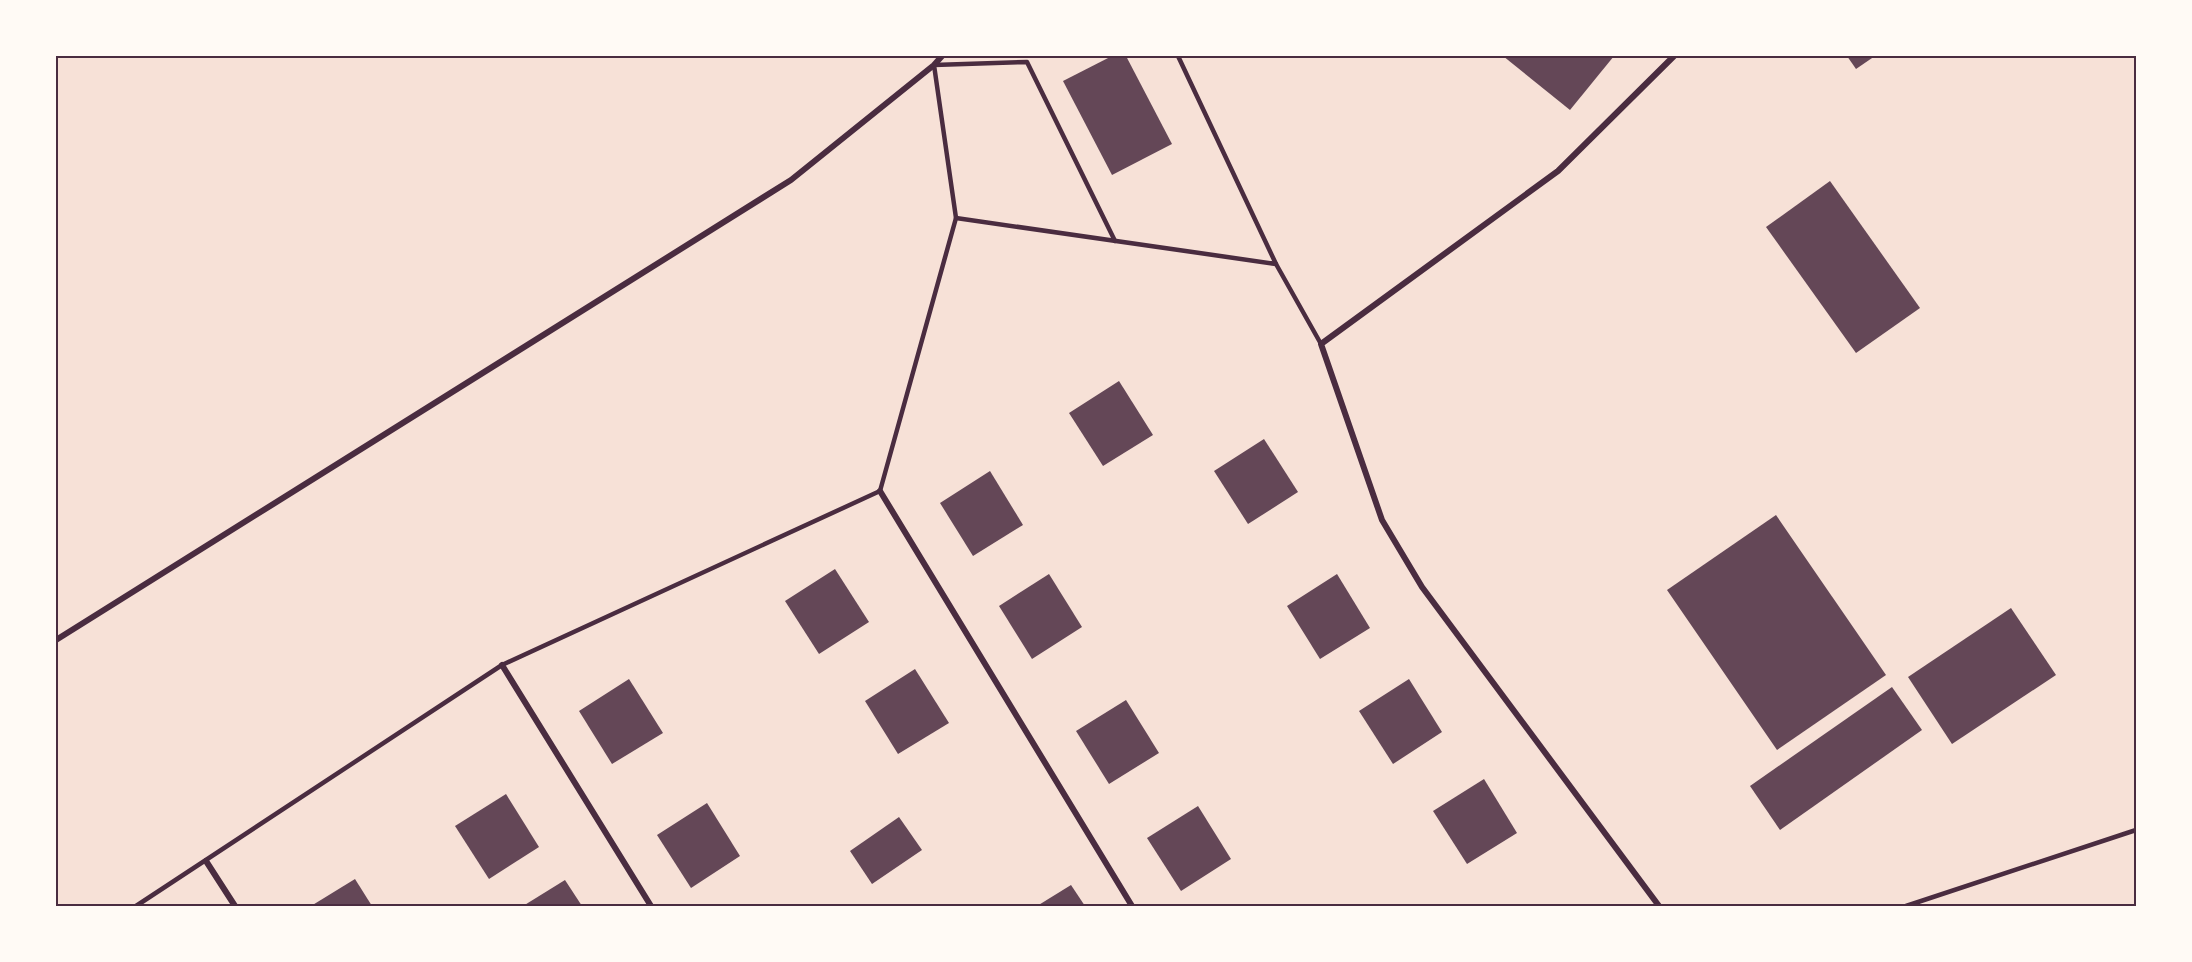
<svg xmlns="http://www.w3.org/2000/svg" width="2192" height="962" viewBox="0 0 2192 962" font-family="'PT Sans',sans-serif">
<rect width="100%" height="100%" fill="#f7e1d7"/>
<!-- building -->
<g fill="#644757">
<path d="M1112,56h14l46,88 -60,31 -49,-94z"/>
<path d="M1503,56h111l-44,54z"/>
<path d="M1847,56h28l-19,13z"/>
<path d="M1830,181l90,127 -64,45 -90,-126z"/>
<path d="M1119,381l34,54 -50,31 -34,-53z"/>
<path d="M1264,439l34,53 -50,32 -34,-53z"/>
<path d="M990,471l33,54 -50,31 -33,-53z"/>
<path d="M1776,515l110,160 -109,75 -110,-160z"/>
<path d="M835,569l34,53 -50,32 -34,-53z"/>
<path d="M1049,574l33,53 -50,32 -33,-53z"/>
<path d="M1337,574l33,54 -50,31 -33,-53z"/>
<path d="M2011,608l45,67 -104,69 -44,-67z"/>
<path d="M915,669l34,54 -51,31 -33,-53z"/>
<path d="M629,679l34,54 -51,31 -33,-53z"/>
<path d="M1409,679l33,53 -49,32 -34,-53z"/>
<path d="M1892,687l30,43 -142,100 -30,-44z"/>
<path d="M1126,700l33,53 -50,31 -33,-53z"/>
<path d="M1484,779l33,54 -50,31 -34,-53z"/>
<path d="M506,794l33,53 -50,32 -34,-53z"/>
<path d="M707,803l33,53 -49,32 -34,-53z"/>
<path d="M1198,806l33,53 -50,32 -34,-53z"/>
<path d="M899,817l23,33 -50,34 -22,-33z"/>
<path d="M355,879l17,27h-61z"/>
<path d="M565,880l17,26h-59z"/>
<path d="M1071,885l14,21h-48z"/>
</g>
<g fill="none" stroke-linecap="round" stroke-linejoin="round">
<!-- service -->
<g stroke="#4a2c40" stroke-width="4.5">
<path d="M1178,56l98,208 45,80"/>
<path d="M956,218l320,46"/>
<path d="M136,906l366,-241 378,-174 76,-273 -22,-153 93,-3 88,179"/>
<path d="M1906,906l230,-76"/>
</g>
<!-- minor -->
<g stroke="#4a2c40" stroke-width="6">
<path d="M880,491l252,415"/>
<path d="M56,640l735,-460 143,-115 8,-9"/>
<path d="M502,665l149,241"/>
<path d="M206,861l29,45"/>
<path d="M1659,906l-237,-319 -40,-67 -61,-176 237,-173 116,-115"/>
</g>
</g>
<!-- border -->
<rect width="2192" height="962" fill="none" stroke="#fffaf5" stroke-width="114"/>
<rect x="57" y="57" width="2078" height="848" fill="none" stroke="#4a2c40" stroke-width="2"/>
</svg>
